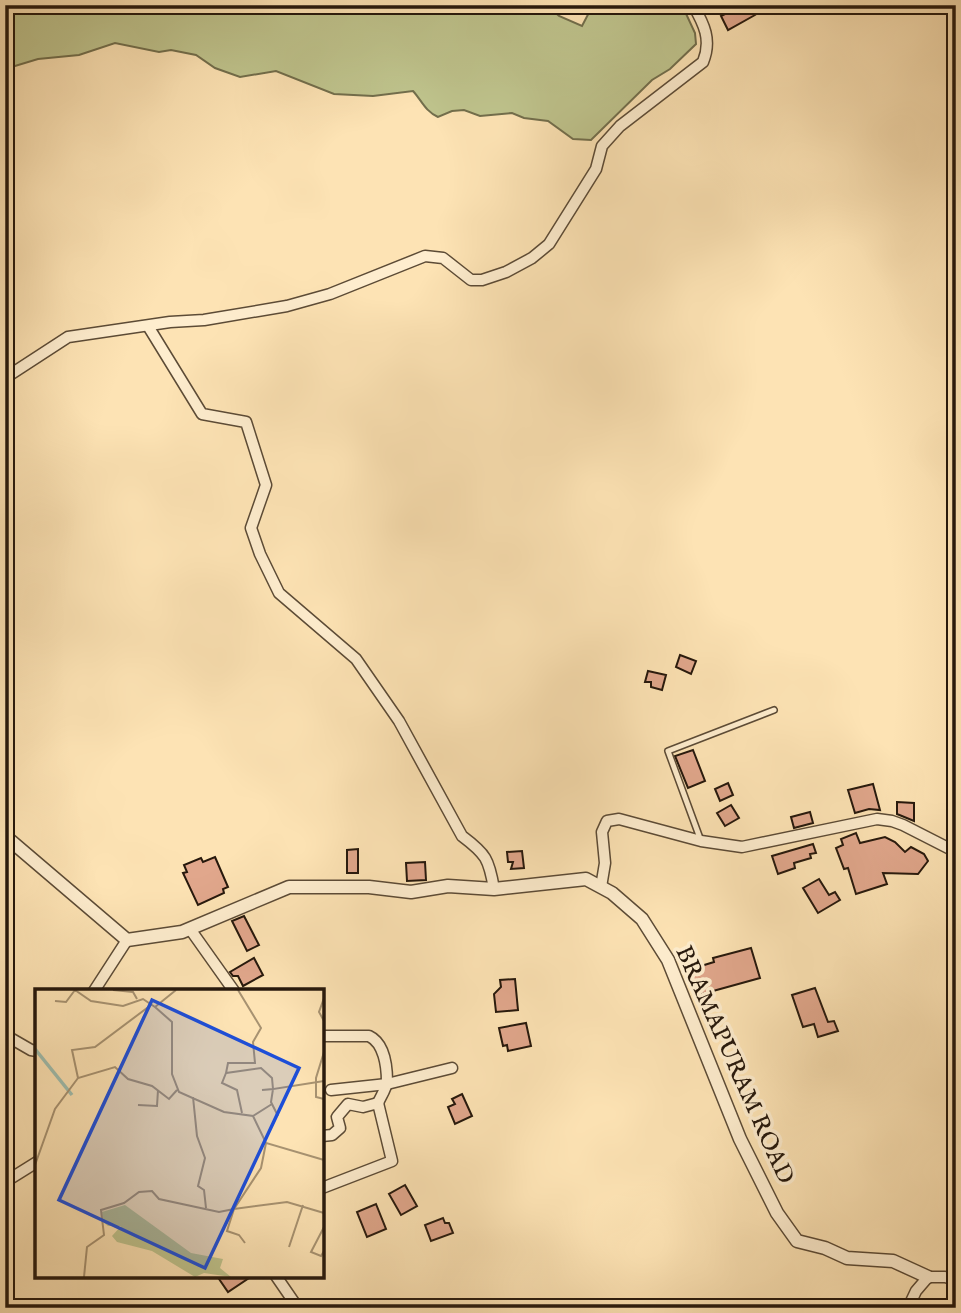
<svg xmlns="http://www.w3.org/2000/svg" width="961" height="1313" viewBox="0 0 961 1313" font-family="'IM FELL English',serif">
<rect width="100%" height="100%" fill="#fde3b4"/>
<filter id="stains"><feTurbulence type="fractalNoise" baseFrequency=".00286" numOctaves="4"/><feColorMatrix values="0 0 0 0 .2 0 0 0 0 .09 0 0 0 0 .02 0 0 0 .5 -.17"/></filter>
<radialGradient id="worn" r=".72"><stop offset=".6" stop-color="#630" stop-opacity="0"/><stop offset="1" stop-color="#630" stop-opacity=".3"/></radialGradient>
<!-- green -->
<path fill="#bfc48d" stroke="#726e4c" stroke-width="2" d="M5,5h542l12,11 23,10 11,-21h89l13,28 1,11 -26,25 -18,11 -61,60 -18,-1 -25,-18 -24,-3 -12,-5 -32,3 -16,-6 -12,1 -14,6c-13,-6 -16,-16 -25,-26l-40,5 -39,-2 -58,-23 -36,6 -25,-9 -19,-13 -25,-5 -12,2 -44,-9 -36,12 -41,4 -23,7h-10z"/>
<!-- building -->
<g fill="#e1a78c" stroke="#26180c" stroke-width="2">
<path d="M722,5h27l6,10 -27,15 -7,-14 6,-3z"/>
<path d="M680,655l16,6 -5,13 -15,-7z"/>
<path d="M648,671l18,4 -4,15 -11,-3v-5h-6z"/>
<path d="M693,750l12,31 -17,7 -13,-32z"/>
<path d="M728,783l5,12 -13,6 -5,-12z"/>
<path d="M873,784l7,26 -11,-1 -14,4 -7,-23z"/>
<path d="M897,802l17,1v18l-17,-7z"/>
<path d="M731,805l8,13 -14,8 -8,-13z"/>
<path d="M810,812l3,11 -19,5 -3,-11z"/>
<path d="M856,833l4,10 25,-6 10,5 10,10 6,-5 13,7 4,7 -10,13 -35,-1 4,11 -31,10 -8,-26 -4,1 -8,-21 7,-3 -2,-6z"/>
<path d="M813,844l3,9 -6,1 1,4 -17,5 1,5 -17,6 -6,-18z"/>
<path d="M358,849v24h-11v-23z"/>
<path d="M522,851l2,17 -13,1 2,-7h-5l-1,-10z"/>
<path d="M215,857l13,30 -5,2 1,4 -26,12 -15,-32 4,-1 -3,-7 17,-7 2,4z"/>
<path d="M425,862l1,18 -19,1 -1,-18z"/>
<path d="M819,879l10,16 6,-3 5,8 -22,13 -15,-25z"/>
<path d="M244,916l15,29 -12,6 -15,-30z"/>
<path d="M751,948l9,30 -65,18 -7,-26 26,-8 -1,-4z"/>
<path d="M254,958l9,17 -20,11 -5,-10h-5l-3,-4z"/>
<path d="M515,979l3,31 -22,2 -2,-18 7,-7 -1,-7z"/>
<path d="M815,988l13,34 6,-1 4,10 -20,6 -4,-13 -11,3 -11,-32z"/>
<path d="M526,1023l5,23 -23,5 -1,-6 -4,1 -4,-18z"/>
<path d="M462,1094l10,22 -17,8 -7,-17 7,-3 -3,-5z"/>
<path d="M405,1185l12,21 -16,9 -12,-21z"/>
<path d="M376,1204l10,25 -19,8 -10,-25z"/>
<path d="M443,1218l2,5h4l4,10 -22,8 -6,-16z"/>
<path d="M217,1276h35l-24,16z"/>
</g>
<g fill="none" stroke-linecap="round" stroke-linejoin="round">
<!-- service casing -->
<g stroke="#5c4b36" stroke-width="8">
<path id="service" d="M701,841l-33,-90 106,-41"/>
</g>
<!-- minor casing -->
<g stroke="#5c4b36" stroke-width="13">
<g id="minor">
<path d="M148,326l54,88 44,8 20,63 -15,43 9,26 19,39 77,66 43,62 63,115c24,18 27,23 32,53"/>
<path d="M5,378l63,-41 102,-15 34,-2 83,-14 43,-12 95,-38 18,2 28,22h11l24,-8 26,-14 17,-14 47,-75 6,-23 18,-20 83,-64c9,-22 1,-38 -10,-57"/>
<path d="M601,887l4,-24 -3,-31 5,-11 12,-2 82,22 41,6 135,-28 15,2 11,4 53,27"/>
<path d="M190,929l44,62"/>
<path d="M94,991l33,-51"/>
<path d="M5,1035l26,15 6,1"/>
<path d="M322,1036h47c15,7 18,30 18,46 -1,7 -6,14 -9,21"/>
<path d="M331,1090l56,-6 65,-16"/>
<path d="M322,1136l10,-1 8,-7 -3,-11 11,-13 15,3 15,-4 14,58 -70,27"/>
<path d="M5,1182l32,-20"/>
<path d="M276,1276l22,32"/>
<path d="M908,1308l8,-17 12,-14h17l11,3"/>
</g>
</g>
<!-- tertiary casing -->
<g stroke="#5c4b36" stroke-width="15">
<path id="tertiary" d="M5,836l122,104 55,-8 107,-45h80l42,5 37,-6 46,3 92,-10 26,14 30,26 26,41 72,179 37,74 20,28 28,7 22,10 46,3 35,16"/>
</g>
<!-- service -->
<use href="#service" stroke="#feedce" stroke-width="5"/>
<!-- minor -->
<use href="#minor" stroke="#feedce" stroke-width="10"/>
<!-- tertiary -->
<use href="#tertiary" stroke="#feedce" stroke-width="12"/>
</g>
<g text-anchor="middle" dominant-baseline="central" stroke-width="7" stroke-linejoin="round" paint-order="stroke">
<!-- street labels -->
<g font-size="24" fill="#26180c" stroke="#feedce">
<text transform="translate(734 1065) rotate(66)">BRAMAPURAM ROAD</text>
</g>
</g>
<!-- overview -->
<g transform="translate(35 989)">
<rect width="289" height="289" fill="#fde3b4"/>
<path d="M90,216l66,48 32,6 -3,9 11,9 -27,-4 -9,4 -43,-26 -35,-9 -5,-6 9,-10h-13l-5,-4 -1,-10z" fill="#bfc48d"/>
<path fill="none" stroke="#9fbeaf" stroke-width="3.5" d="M0,60l37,46"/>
<path fill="none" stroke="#a79271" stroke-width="2" d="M40,1l16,11 32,5 20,-7 12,8 21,-17M78,1l20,2 4,7M203,1l23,38 -8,14 2,21h-27l-2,10 35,-5 11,10 1,11 -11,1M289,9l-5,14 5,9M20,12l11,1 9,-12M120,18l17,15v52l7,18 45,20 29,4 13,27 58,17M289,63l-8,26v19l8,2M191,84l-4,10 15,7 5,23M43,89l-6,-28 23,-3 56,-42M158,108l4,39 8,22 -7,28 6,4 2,18M103,116l19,1 1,-16M218,127l19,-12M243,127l-7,-14 2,-13 51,-8M231,154l-5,25 -27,41 53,-7 37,11M0,176l20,-56 23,-31 37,-11 13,12 24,7 17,13 8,-9M199,220l-7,22 12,4 6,8M289,238l-13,25 10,4 3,-5M254,258l14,-42M49,288l3,-30 17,-12 -3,-25 23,-7 15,-11 13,-1 7,8 60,13 15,-3"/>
<path fill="#1d4ed8" fill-opacity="0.15" stroke="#1d4ed8" stroke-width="3.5" d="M117,11l147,68 -94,200 -146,-68z"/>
<rect width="289" height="289" fill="none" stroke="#26180c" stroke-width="3.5"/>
</g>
<!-- margin -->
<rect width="961" height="1313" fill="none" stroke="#fde3b4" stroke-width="28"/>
<rect x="7" y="7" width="947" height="1299" fill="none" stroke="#26180c" stroke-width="3.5"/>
<rect x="14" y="14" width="933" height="1285" fill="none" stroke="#26180c" stroke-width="2"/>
<rect width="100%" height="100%" filter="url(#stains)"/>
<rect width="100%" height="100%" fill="url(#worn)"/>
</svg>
